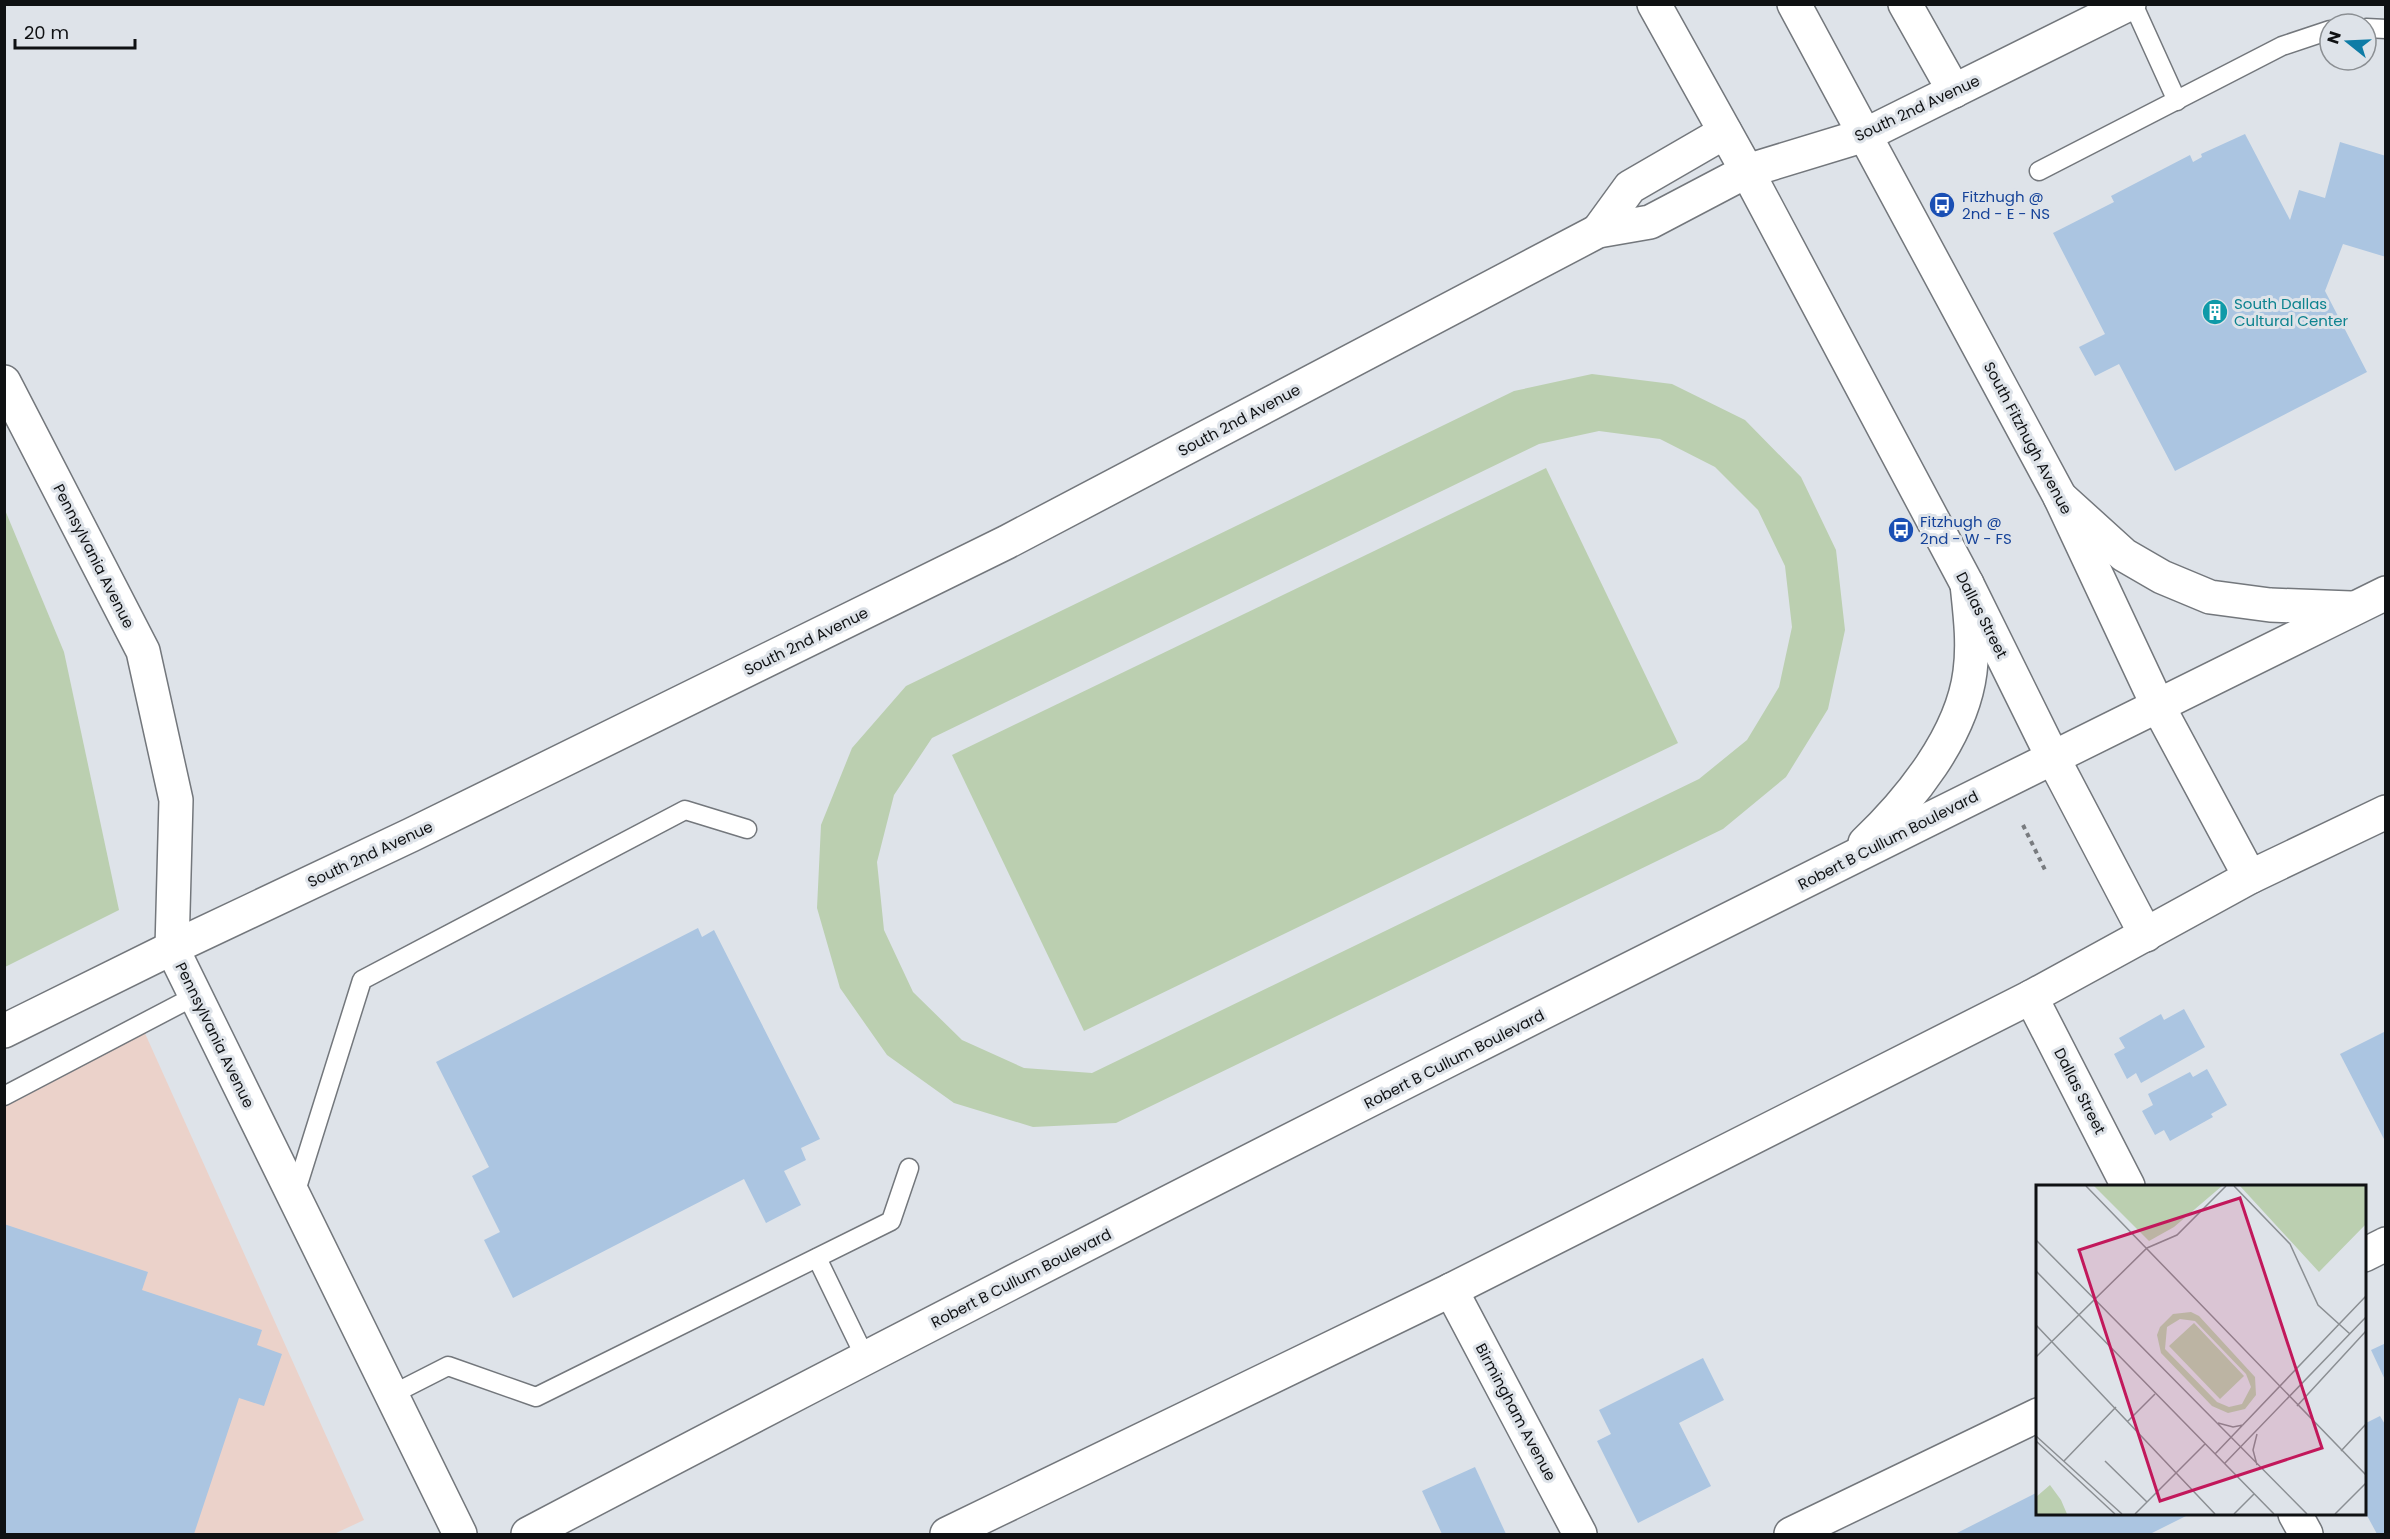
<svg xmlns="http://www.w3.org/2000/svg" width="2390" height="1539" viewBox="0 0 2390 1539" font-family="Poppins,sans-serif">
<rect width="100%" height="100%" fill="#dee3e9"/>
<!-- education -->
<path fill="#ebd2ca" d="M139,1020l225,500 -30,14h-329v-447z"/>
<!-- green -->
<g fill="#bbcfb0" fill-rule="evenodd">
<path d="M1592,374l80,10 73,36 56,57 35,73 9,80 -17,79 -42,68 -63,52 -607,294 -83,4 -79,-24 -67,-48 -47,-67 -23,-80 4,-83 31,-77 54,-62 608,-295zM1599,431l61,8 55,28 43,43 27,56 7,61 -13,60 -32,53 -48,39 -607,294 -68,-5 -62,-28 -49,-48 -29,-62 -7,-68 17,-67 38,-57 607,-294z"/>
<path d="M1546,468l132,275 -594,288 -132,-276z"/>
<path d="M5,510l59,142 55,258 -114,57z"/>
</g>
<!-- building -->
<g fill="#abc5e1">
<path d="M2245,134l45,86 9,-30 26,8 15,-56 46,14v101l-43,-13 -18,47 42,81 -192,99 -56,-107 -24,12 -16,-29 26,-13 -52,-101 61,-31 -3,-6 79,-41 3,7 9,-5 -1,-3z"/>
<path d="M698,928l4,9 12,-7 106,209 -19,9 5,12 -22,11 17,34 -35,18 -22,-44 -231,119 -29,-58 16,-8 -28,-56 17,-9 -53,-105z"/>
<path d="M2184,1009l21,38 -64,36 -5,-10 -9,6 -13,-25 11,-6 -6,-10 42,-24 3,6z"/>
<path d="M2386,1031v112l-46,-89z"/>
<path d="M2207,1069l20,36 -16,9 2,3 -43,24 -6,-11 -9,5 -13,-24 11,-6 -5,-11 42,-22 3,5z"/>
<path d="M4,1224l144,48 -6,18 120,40 -5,15 25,9 -18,52 -25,-8 -45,136h-190z"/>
<path d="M2386,1343v39l-15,-32z"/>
<path d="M1703,1358l21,42 -45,23 32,63 -73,37 -41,-82 14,-7 -12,-24z"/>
<path d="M2380,1416l6,10v108h-9l-13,-24v-86z"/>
<path d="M1475,1467l31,67h-64l-20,-43z"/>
<path d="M2038,1492v22h152l-40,20h-195z"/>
</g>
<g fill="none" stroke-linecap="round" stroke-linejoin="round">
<!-- service casing -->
<g stroke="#73777c" stroke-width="21">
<g id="service">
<path d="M2133,4l44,97"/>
<path d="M2366,28l20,1"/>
<path d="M2039,171l243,-125 48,-16"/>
<path d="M4,1096l191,-100"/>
<path d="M294,1197l68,-217 323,-170 62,19"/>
<path d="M817,1258l48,99"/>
<path d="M391,1395l57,-29 88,31 355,-176 18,-53"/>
</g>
</g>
<!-- minor casing -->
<g stroke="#73777c" stroke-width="36">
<g id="minor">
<path d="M1905,4l49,87"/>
<path d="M1598,231l32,-44 95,-55"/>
<path d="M4,382l139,269 33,149 -4,148 288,586"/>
<path d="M2031,997l97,189"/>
<path d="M4,1031l168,-83 239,-113 596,-293 591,-311 52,-9 97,-51"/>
<path d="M2364,1255l22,-11"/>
<path d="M1451,1290l129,244"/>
<path d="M2295,1514l11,20"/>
<path d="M1791,1534l247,-119"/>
</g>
</g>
<!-- tertiary casing -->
<g stroke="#73777c" stroke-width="36">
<path id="tertiary" d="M1747,171l118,-36 264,-131"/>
</g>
<!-- secondary casing -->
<g stroke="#73777c" stroke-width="36">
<g id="secondary">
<path d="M1654,4l93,167 220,413 86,174 93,177"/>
<path d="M1794,4l266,493 98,209 92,171"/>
</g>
</g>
<!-- primary casing -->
<g stroke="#73777c" stroke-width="36">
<g id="primary">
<path d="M2060,497l64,58 38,22 48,20 60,8 81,3"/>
<path d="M1865,843c45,-43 97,-107 105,-171 4,-29 0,-59 -3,-88"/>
<path d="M528,1534c614,-323 1235,-634 1858,-941"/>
<path d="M947,1534l504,-244 580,-293 219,-120 136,-65"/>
</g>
</g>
<!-- path -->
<g stroke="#787b7f" stroke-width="4" stroke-dasharray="4.5 4.5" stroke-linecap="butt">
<path d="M4,822v33"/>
<path d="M2023,825l23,47"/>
</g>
<!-- service -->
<use href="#service" stroke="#fff" stroke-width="18"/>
<!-- minor -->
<use href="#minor" stroke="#fff" stroke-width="33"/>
<!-- tertiary -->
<use href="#tertiary" stroke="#fff" stroke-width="33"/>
<!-- secondary -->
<use href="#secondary" stroke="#fff" stroke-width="33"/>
<!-- primary -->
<use href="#primary" stroke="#fff" stroke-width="33"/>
</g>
<!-- icons -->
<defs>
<g id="bus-disc" transform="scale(1.35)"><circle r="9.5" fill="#1a4fb4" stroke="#dee3e9"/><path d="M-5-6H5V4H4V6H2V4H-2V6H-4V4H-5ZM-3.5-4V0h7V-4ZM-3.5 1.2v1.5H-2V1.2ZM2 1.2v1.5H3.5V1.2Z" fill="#fff"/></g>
<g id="building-disc" transform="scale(1.35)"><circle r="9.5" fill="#0f9aa8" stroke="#dee3e9"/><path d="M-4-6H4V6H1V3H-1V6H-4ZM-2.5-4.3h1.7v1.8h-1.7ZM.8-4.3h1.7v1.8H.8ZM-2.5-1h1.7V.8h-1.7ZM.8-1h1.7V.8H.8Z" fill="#fff"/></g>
</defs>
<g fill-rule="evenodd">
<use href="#bus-disc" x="1942" y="205"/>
<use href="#building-disc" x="2215" y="312"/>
<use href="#bus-disc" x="1901" y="530"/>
</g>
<g text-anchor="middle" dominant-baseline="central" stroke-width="6" stroke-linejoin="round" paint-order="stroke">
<!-- street labels -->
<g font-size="15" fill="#0f1113" stroke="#dee3e9">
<text transform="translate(1917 108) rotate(-25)">South 2nd Avenue</text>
<text transform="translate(1239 420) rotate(-28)">South 2nd Avenue</text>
<text transform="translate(2028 438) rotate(62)">South Fitzhugh Avenue</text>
<text transform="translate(94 556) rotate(63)">Pennsylvania Avenue</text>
<text transform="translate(1982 615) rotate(63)">Dallas Street</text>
<text transform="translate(806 641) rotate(-26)">South 2nd Avenue</text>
<text transform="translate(1888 840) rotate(-27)">Robert B Cullum Boulevard</text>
<text transform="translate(370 854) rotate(-25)">South 2nd Avenue</text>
<text transform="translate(215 1035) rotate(64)">Pennsylvania Avenue</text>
<text transform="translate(1454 1059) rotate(-27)">Robert B Cullum Boulevard</text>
<text transform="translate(2080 1091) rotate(63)">Dallas Street</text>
<text transform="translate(1021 1278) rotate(-27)">Robert B Cullum Boulevard</text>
<text transform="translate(1516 1412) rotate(62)">Birmingham Avenue</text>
</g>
<!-- transit labels -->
<g font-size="15" fill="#164399" stroke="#dee3e9" text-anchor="start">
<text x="1962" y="196">Fitzhugh @<tspan x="1962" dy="17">2nd - E - NS</tspan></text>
<text x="1920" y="521">Fitzhugh @<tspan x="1920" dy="17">2nd - W - FS</tspan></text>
</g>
<!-- culture labels -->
<g font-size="15" fill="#0d838f" stroke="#dee3e9" text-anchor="start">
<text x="2234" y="303">South Dallas<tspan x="2234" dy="17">Cultural Center</tspan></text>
</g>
</g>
<!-- overview -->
<g transform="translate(2036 1185)">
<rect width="330" height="330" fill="#dee3e9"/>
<path d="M58,1h128l-48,41 -25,14zM204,1h126v38l-47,48zM155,127l8,4 56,61 1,18 -11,14 -17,4 -16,-7 -51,-53 -4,-18 3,-8 13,-13zM144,134l15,2 51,53 5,13 -9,17 -13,3 -12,-5 -52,-53 2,-22zM158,138l50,53 -24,23 -51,-53zM14,300l11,15 6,14h-31v-17z" fill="#bbcfb0" fill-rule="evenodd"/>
<path fill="none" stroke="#8b8f93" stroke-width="1.5" d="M50,1l280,289M198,1l56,58 28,61 32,29M0,55l271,274M0,86l238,243M0,140l179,189M0,172l111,-109 30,-13 49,-49M261,221l69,-75M91,237l28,-28M182,238l15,4 10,-2M0,251l86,78M0,256l79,73M305,266l25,-27M179,269l151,-158M28,276l52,-54M69,276l42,41M189,278l141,-146M221,280l-4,-15 4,-16M99,329l70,-70M198,329l20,-20M299,329l31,-31"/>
<path fill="#c2185b" fill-opacity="0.15" stroke="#c2185b" stroke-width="3" d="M204,13l82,250 -162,53 -81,-251z"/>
<rect width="330" height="330" fill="none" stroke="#0f1113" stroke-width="3"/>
</g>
<!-- border -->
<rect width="2390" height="1539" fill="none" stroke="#0f1113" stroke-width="12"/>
<!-- north arrow -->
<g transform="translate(2348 42) rotate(288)"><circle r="28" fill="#dee3e9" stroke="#8b8f93" stroke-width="1.5"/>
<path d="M0-4.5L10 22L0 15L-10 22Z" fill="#0f7ca6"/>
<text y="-9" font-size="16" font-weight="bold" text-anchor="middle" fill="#0f1113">N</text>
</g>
<!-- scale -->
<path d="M15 39v9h120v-9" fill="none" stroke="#0f1113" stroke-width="3"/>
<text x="24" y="39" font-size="18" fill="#0f1113" stroke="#dee3e9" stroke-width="4.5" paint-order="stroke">20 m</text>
</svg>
